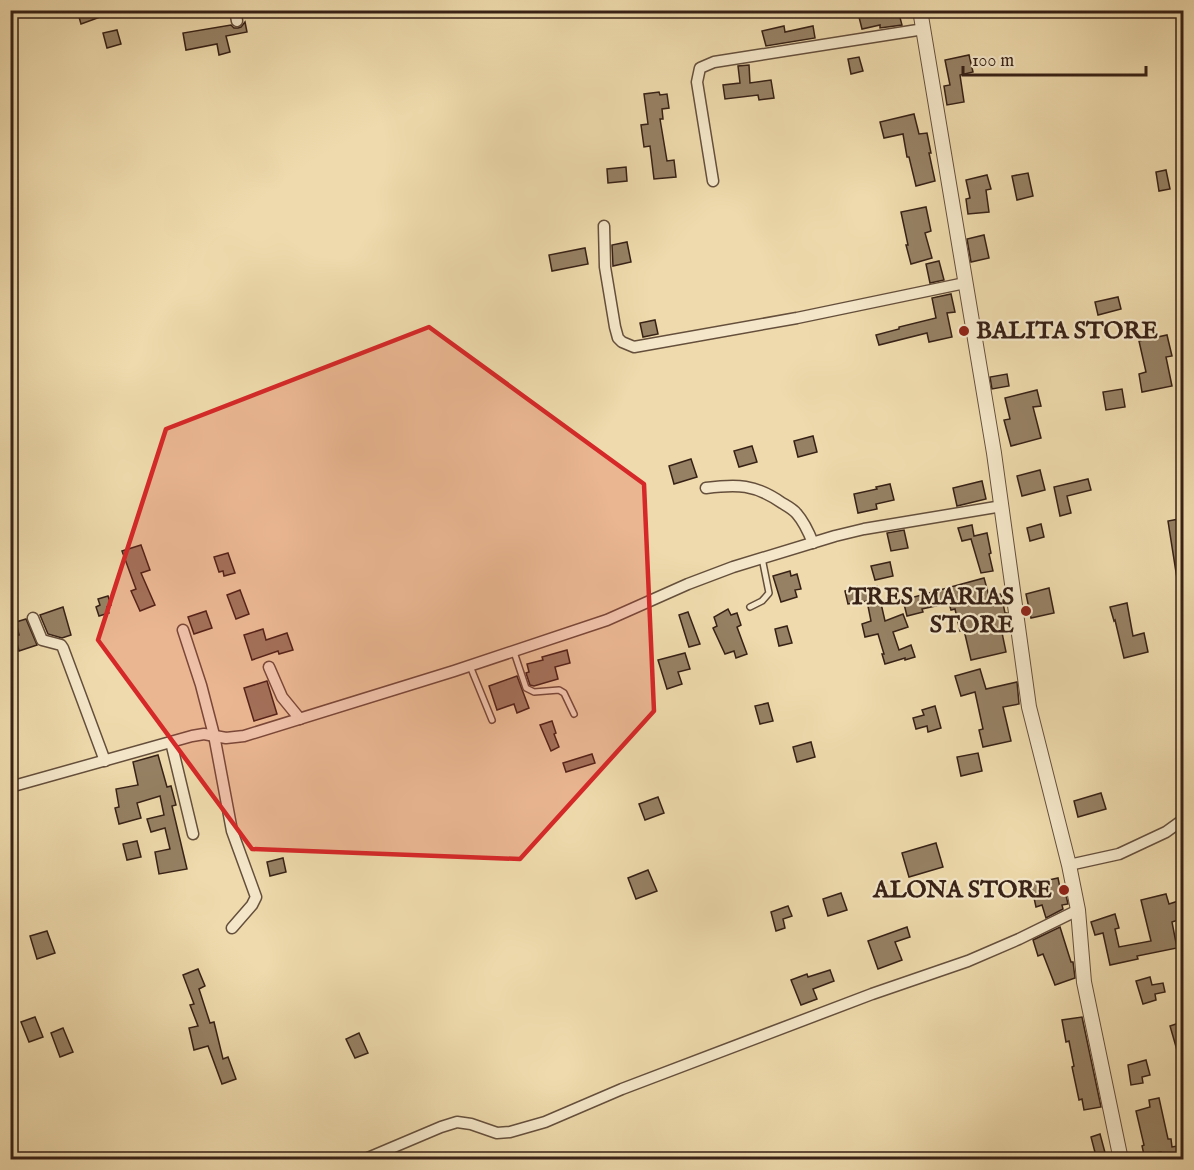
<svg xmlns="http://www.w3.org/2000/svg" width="1194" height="1170" viewBox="0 0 1194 1170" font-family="'IM FELL English',serif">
<rect width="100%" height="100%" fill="#eedaac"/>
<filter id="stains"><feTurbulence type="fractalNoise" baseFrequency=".00333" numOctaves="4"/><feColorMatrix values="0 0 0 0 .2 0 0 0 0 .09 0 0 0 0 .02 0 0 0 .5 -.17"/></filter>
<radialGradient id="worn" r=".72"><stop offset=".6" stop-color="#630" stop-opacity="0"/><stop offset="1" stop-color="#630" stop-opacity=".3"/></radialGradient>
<!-- building -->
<g fill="#968164" stroke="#372116" stroke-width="1.5">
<path d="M77,10h37v2l-33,12z"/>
<path d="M867,10h31l4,15 -22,3v-3l-18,4 -4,-16z"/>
<path d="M245,22l2,10 -21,4 4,16 -11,3 -2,-11 -31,6 -3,-17 48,-8 3,3h4l3,-1z"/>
<path d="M784,26l1,6 28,-6 2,12 -49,8 -4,-15z"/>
<path d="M117,30l4,14 -14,4 -4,-15z"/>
<path d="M969,55l4,17 -13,3 4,27 -17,3 -3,-19 6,-1 -5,-25z"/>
<path d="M859,57l4,14 -12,3 -3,-15z"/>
<path d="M749,65l1,18 21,-3 3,18 -15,2 -1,-5 -33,4 -2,-14 17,-2 -2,-17z"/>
<path d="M659,92l1,3 7,-1 2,14 -7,1 1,10h-3l7,42 7,-1 2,17 -22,2 -4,-33 -6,1 -3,-22 7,-1 -4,-30z"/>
<path d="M914,114l5,20 8,-1 4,20h-2l6,28 -19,5 -7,-29h-2l-4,-23 -19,4 -4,-16z"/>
<path d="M626,167l1,14 -19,2 -1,-14z"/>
<path d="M1166,170l4,19 -11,2 -3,-19z"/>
<path d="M1028,173l5,23 -16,4 -5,-24z"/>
<path d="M987,175l4,14 -5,1 3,22 -21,2 -2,-15 4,-1 -4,-18z"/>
<path d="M926,207l5,24 -6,2 7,25 -21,6 -5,-19h2l-7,-33z"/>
<path d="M984,235l5,23 -18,4 -4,-23z"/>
<path d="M627,242l4,20 -18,4 -1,-21z"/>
<path d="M585,248l3,16 -36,7 -3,-16z"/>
<path d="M939,261l5,19 -14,3 -4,-19z"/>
<path d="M951,294l4,18 -8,1 5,24 -23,5 -2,-9 -48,12 -3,-10 23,-6v-2l37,-9 -4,-20z"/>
<path d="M1118,297l3,12 -23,6 -3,-13z"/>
<path d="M655,320l3,14 -15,3 -3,-14z"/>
<path d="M1167,335l5,21 -6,1 6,29 -30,6 -3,-18 7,-2 -7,-31z"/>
<path d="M1007,374l2,12 -17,3 -2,-12z"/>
<path d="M1122,389l3,18 -19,3 -3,-18z"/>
<path d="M1037,390l4,16 -8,1 8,31 -30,8 -7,-26 6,-1 -5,-21z"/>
<path d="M813,436l4,16 -19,5 -4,-16z"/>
<path d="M752,446l5,16 -18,5 -5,-16z"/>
<path d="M691,459l6,18 -23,7 -5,-18z"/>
<path d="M1040,470l5,20 -23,6 -5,-20z"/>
<path d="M1088,479l3,11 -24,6 4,17 -11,3 -6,-29z"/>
<path d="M982,481l4,18 -29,7 -4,-18z"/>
<path d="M890,484l4,16 -18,4 1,5 -19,4 -4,-19 23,-5 -1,-2z"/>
<path d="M1184,518v67h-6l-10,-64z"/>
<path d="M1041,524l3,13 -14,4 -3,-13z"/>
<path d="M972,525l2,11 13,-3 4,20 -2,1 4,17 -12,2 -10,-34 -9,2 -4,-13z"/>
<path d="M904,530l4,18 -17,3 -4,-18z"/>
<path d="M141,545l9,25 -9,3 14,32 -15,6 -9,-20 5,-2 -14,-38z"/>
<path d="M228,553l7,20 -11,3 -1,-5 -4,1 -5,-15z"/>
<path d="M890,562l3,14 -18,4 -4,-14z"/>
<path d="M790,571l1,5 6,-2 4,15 -6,1 2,7 -16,5 -8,-26z"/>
<path d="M984,578l5,18 12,-2 4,19h2l2,14 -8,1 5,24 -35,8 -7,-30 -4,1 -5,-22 -4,1 -2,-7 -27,6 1,3 -16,4 -4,-16z"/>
<path d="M877,586l8,35 18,-7 5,13 -15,5 6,18 12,-5 4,12 -10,3v-2l-20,6 -3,-10h2l-6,-20 -13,3 -3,-13 9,-3 -4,-20 -19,3 -3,-13 12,-3 1,3z"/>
<path d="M1049,588l5,25 -23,5 -5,-24z"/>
<path d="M240,590l9,24 -13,5 -9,-24z"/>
<path d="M108,596l3,9 -4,2 2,6 -10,3 -3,-9 4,-2 -2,-6z"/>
<path d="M1127,603l6,33 11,-3 4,19 -24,6 -9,-38 -1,1 -4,-14z"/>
<path d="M63,607l8,28 -9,3 -14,-4 -8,-19z"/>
<path d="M728,609l3,6 6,-2 4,12 -4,2 10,27 -11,4 -2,-7 -9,3 -12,-26 4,-2 -3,-9z"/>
<path d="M206,611l6,17 -18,6 -6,-17z"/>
<path d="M688,612l12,32 -11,3 -10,-32z"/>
<path d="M26,619l11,26 -18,6 -4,-15 4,-1 -3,-13z"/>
<path d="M787,626l5,17 -13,3 -4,-17z"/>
<path d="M263,629l3,11 21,-7 6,17 -14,4 -1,-3 -26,9 -8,-25z"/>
<path d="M567,650l3,13 -15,4 3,12 -24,7 -4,-1 -4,-12 3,-1 -2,-8 16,-4 -1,-3z"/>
<path d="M685,653l5,16 -12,3 4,12 -15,5 -9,-29z"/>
<path d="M980,669l6,20 31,-7 2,22 -16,3 8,34 -28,6 -4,-17 4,-1 -8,-37 -14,4 -6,-20z"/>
<path d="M517,676l12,32 -12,5 -3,-9 -17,6 -8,-24z"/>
<path d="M267,681l10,33 -23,7 -10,-33z"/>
<path d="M768,703l5,18 -13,3 -5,-18z"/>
<path d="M935,706l6,22 -13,4 -1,-6 -11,3 -3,-11 11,-3 -2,-5z"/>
<path d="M552,721l4,12 -2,1 5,13 -8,4 -11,-26z"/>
<path d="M811,742l4,15 -18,5 -4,-15z"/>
<path d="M978,753l4,18 -21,5 -4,-19z"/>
<path d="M592,754l3,9 -29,9 -3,-9z"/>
<path d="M158,755l9,32 4,-1 5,19 -4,1 15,63 -28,5 -4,-22 15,-3 -5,-21 -14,4 -4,-13 17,-4 -4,-19 -23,7 4,15 -22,6 -4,-16 4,-1 -3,-18 22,-4 -5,-23z"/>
<path d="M1101,793l5,16 -28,8 -4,-16z"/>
<path d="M658,797l6,16 -19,7 -6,-16z"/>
<path d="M137,841l4,16 -14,3 -4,-16z"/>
<path d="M936,843l7,24 -34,10 -7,-24z"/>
<path d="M283,858l3,14 -16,4 -3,-14z"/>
<path d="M648,870l9,21 -21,8 -8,-21z"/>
<path d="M1058,878l2,10 4,-1 4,17 -6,1 1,4 -17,9 -4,-13 -6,2 -5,-23z"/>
<path d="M841,893l6,17 -19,6 -5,-17z"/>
<path d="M1166,894l3,10 15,-5v19l-12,4 5,26 -40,8 1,3 -28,6 -7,-32 -8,2 -4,-13 24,-8 4,14 -4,1 4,18 32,-6 -10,-41z"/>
<path d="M788,906l4,10 -9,3 2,9 -9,3 -5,-19z"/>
<path d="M907,927l3,10 -15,5 7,18 -24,9 -10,-28z"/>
<path d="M1060,927l11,35h2l2,16 -20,7 -12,-31 -5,2 -5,-16z"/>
<path d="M47,931l8,22 -18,6 -7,-23z"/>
<path d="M198,969l7,17 -6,3 11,34 4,-1 9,37 5,-2 8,22 -14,5 -14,-38 -14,4 -5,-22 9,-2 -8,-21 4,-1 -11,-29z"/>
<path d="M830,970l4,11 -21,8 4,10 -16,6 -10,-25 16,-6 1,3z"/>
<path d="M1150,977l2,8 11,-2 2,9 -10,2 1,6 -13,4 -7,-23z"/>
<path d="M35,1017l8,20 -14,5 -8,-20z"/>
<path d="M1082,1017l19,90 -17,3 -2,-11 -3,1 -7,-33 2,-1 -5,-25 -3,1 -4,-22z"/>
<path d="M1179,1023l5,16v25h-3l-11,-38z"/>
<path d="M63,1028l10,24 -13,5 -9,-24z"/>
<path d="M359,1033l9,20 -13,5 -9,-19z"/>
<path d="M1146,1060l4,15 -8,2 1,6 -12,2 -3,-20z"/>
<path d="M1159,1098l9,41h3l1,8 12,-2v15h-21l-2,-8 -17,3 -2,-9 2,-1 -8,-34 14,-4 -1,-7z"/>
<path d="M1100,1134l7,26h-10l-6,-23z"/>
</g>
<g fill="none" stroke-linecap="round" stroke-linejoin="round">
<!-- service casing -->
<g stroke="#654f3c" stroke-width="8">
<g id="service">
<path d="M750,607l12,-6 7,-8 -7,-35"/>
<path d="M514,652l12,36 8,4 25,-2 5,3 10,21"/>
<path d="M470,666l22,54"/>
</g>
</g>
<!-- minor casing -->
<g stroke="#654f3c" stroke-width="13">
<g id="minor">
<path d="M235,10l2,11"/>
<path d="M713,181l-16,-99 3,-14 14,-6 210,-33"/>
<path d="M604,226l1,41 10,60 3,11 4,4 12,5 163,-29 168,-35"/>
<path d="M706,488c31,-4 49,-4 76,15 5,3 11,6 15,11 7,8 12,19 16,29"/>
<path d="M33,618l9,22 19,5 2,3 42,113"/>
<path d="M183,630l18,55 13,50 18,96 24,66 -4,8 -20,23"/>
<path d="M269,667l13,30 18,22"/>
<path d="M171,742l22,92"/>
<path d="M10,787l182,-51 12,-2 22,4 18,-2 210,-65 153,-51 81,-36 45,-17 102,-31 29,-7 138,-23"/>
<path d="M1069,865l50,-11 47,-22 18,-13"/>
<path d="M363,1160l78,-33 16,-5 14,2 26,9 13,-1 35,-10 77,-33 250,-95 96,-33 51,-22 59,-29"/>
</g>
</g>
<!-- tertiary casing -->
<g stroke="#654f3c" stroke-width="16">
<path id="tertiary" d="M920,10l74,443 35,254 40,158 9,45 6,72 37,178"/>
</g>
<!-- service -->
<use href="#service" stroke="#f4e7c9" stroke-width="5"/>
<!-- minor -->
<use href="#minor" stroke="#f4e7c9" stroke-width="10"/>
<!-- tertiary -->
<use href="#tertiary" stroke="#f4e7c9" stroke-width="14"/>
</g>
<!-- marked area -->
<path fill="#d62828" fill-opacity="0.2" stroke="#d62828" stroke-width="4.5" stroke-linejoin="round" d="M429,327l215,157 10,227 -134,148 -268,-10 -154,-209 68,-211z"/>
<!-- markers -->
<g fill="#8f2418" stroke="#f4e7c9" stroke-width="2">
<circle cx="964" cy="331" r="6"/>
<circle cx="1026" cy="611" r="6"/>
<circle cx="1064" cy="890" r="6"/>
</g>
<g text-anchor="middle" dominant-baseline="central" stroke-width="4.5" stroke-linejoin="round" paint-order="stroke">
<!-- poi labels -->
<g font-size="24" font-weight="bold" fill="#372116" stroke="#f4e7c9" text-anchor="end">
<text x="976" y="331" text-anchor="start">BALITA STORE</text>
<text x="1014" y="597">TRES MARIAS<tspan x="1014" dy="28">STORE</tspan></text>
<text x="1052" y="890">ALONA STORE</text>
</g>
</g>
<!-- margin -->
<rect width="1194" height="1170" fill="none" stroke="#eedaac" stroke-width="36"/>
<rect x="12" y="12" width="1170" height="1146" fill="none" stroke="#372116" stroke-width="3"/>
<rect x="18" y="18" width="1158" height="1134" fill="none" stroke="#372116" stroke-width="1.5"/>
<!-- scale -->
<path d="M963 66v9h183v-9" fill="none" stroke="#372116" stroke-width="3"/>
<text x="972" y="66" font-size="18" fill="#372116" stroke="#f4e7c9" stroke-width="4.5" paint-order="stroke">100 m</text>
<rect width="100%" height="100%" filter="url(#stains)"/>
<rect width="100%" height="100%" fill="url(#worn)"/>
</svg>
